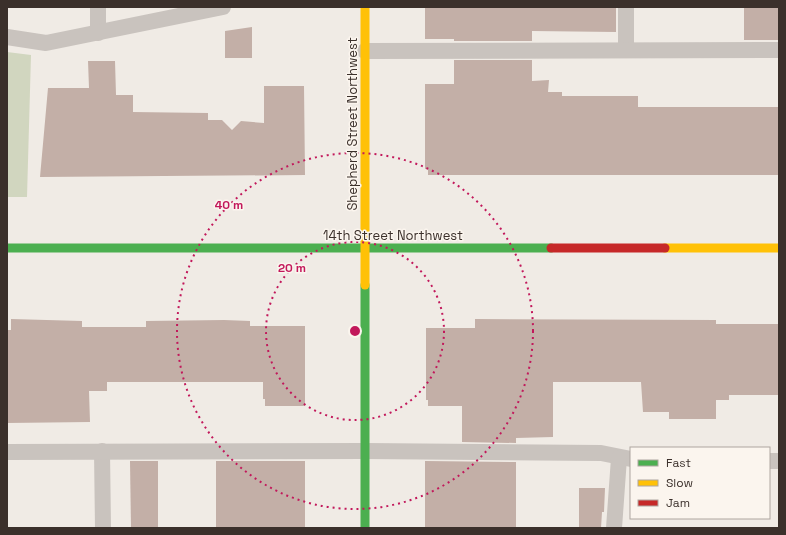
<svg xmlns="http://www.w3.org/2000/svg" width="786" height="535" viewBox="0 0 786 535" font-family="'Space Grotesk',sans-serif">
<rect width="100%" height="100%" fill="#f0ebe5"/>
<!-- green -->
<path fill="#d1d6bf" d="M7,52l24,3 -4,142h-20z"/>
<!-- building -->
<g fill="#c3afa7">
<path d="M425,7h191v25l-84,-1v10h-78v-2h-29z"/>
<rect x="744" y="7" width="35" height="33"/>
<path d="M252,27v31h-27v-27z"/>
<path d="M454,60h78v21l17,-1 -1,12h14v4h76v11h141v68h-351v-6h-3v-85h29z"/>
<path d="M88,61h27l1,34h17v17l75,1v7h14l10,10 9,-9 23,2v-37h40l1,89 -265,2 8,-89h41z"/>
<path d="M11,319l71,2v6h64v-6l78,-1 26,1v5h55v80h-40v-7h-2v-17h-156v9h-18l1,31 -83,1v-93h4z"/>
<path d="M475,319l241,1v4h63v71h-50v5h-13v19h-47v-7h-26l-2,-30h-88v55l-37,1v5l-54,-1v-36h-34v-6h-2v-72h49z"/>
<path d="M130,461h28v67h-27z"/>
<rect x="216" y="461" width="89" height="67"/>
<path d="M425,461l91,1v66h-91z"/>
<path d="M579,488h26l-1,24h-2l-1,16h-22z"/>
</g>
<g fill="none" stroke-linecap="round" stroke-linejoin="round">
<!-- lane -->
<g stroke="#c9c3be" stroke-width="16">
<path d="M626,7v43"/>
<path d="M98,33v-26"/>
<path d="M7,37l39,6 177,-36"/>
<path d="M365,51l414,-1"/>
<path d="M102,451l1,77"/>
<path d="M7,452l358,-1 236,2 30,6"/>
<path d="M769,461h10"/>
<path d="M614,528l5,-70"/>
</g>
<!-- fast -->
<g stroke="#4caf50" stroke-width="9">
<path d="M7,248h544"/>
<path d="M365,285v243"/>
</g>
<!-- slow -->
<g stroke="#ffc107" stroke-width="9">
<path d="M365,7v278"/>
<path d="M665,248h114"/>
</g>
<!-- jam -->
<path stroke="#c62828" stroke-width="9" d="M551,248h114"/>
</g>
<!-- distance rings -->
<g fill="none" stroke="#c2185b" stroke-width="2" stroke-dasharray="2 4">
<circle cx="355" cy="331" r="89"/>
<circle cx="355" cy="331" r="178"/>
</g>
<g text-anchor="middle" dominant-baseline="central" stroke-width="3" stroke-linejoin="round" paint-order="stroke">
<!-- street labels -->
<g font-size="13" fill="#3b302b" stroke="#fbf5ee">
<text transform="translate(352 124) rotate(-90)">Shepherd Street Northwest</text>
<text x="393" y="235">14th Street Northwest</text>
</g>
</g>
<circle cx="355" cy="331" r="6" fill="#c2185b" stroke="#fbf5ee" stroke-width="2"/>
<g font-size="12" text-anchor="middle" font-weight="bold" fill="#c2185b" stroke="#fbf5ee" stroke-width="3" stroke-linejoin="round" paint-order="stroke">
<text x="229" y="209">40 m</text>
<text x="292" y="272">20 m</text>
</g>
<!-- border -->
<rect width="786" height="535" fill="none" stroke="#3b302b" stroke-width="16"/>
<!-- legend -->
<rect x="630" y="447" width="140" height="72" fill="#fbf5ee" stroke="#aea6a0"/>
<rect x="638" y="460" width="20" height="6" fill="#4caf50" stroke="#aea6a0"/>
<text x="666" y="467" font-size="12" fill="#3b302b">Fast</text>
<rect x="638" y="480" width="20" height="6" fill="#ffc107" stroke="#aea6a0"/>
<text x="666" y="487" font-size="12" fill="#3b302b">Slow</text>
<rect x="638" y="500" width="20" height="6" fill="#c62828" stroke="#aea6a0"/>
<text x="666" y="507" font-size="12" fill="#3b302b">Jam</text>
</svg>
